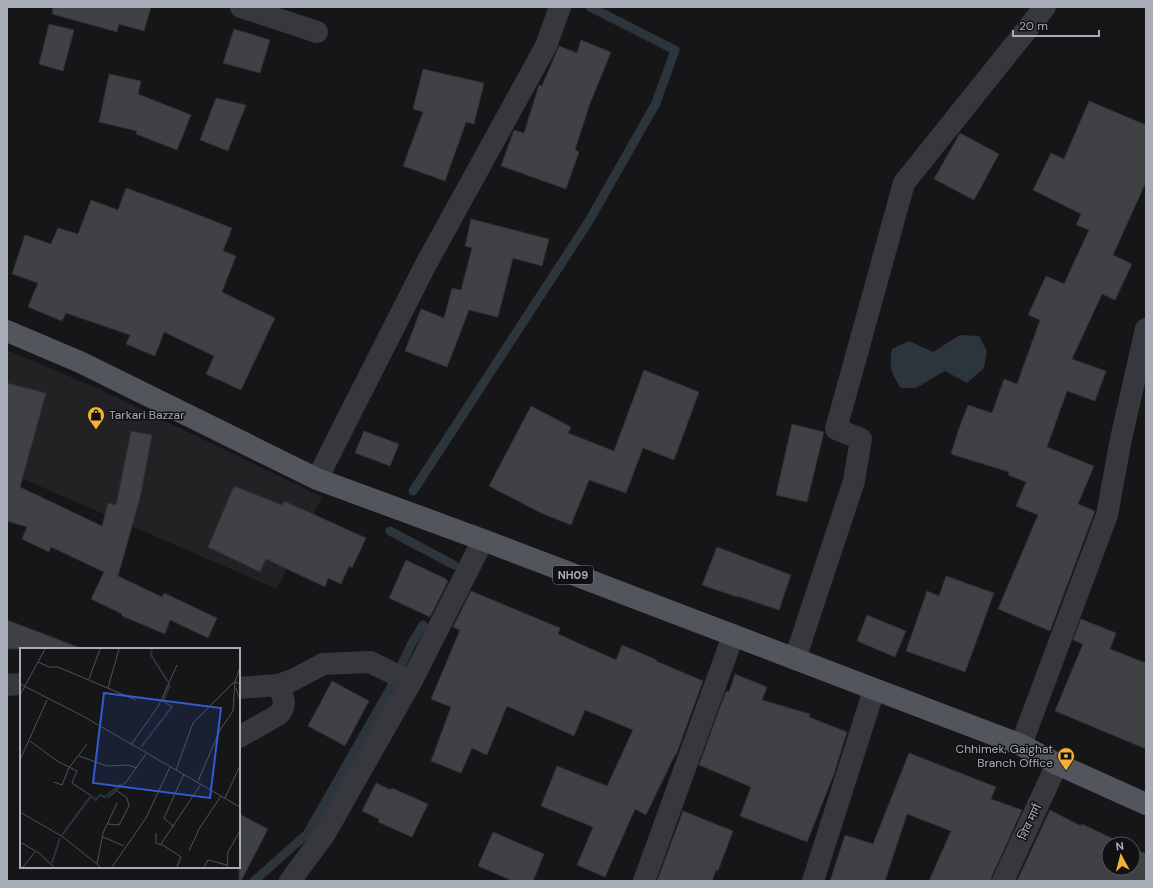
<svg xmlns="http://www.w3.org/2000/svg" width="1153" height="888" viewBox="0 0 1153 888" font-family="'DM Sans','Noto Sans Devanagari',sans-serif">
<rect width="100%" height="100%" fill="#161618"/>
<!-- built -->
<path fill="#222225" d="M7,350l92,39 223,108 -45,92 -270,-117z"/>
<!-- water -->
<path fill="#2c353c" d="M960,335l19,1 8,15 -3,17 -17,15 -22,-12 -29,17h-15c-10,-15 -12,-21 -9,-39l17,-8 24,11z"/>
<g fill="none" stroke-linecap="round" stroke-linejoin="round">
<!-- stream -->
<g stroke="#2c353c" stroke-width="9">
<path d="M413,491l176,-270 67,-118 19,-53 -85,-43"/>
<path d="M390,531l64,34"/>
<path d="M254,881l53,-47 83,-145 22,-46 11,-18"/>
</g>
</g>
<!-- building -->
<g fill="#404145" stroke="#303034">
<path d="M53,7h98l-7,24 -25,-7 -2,8 -65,-18z"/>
<path d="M49,24l25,6 -11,41 -24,-7z"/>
<path d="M234,29l36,11 -10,33 -37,-10z"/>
<path d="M581,40l30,12 -22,54 -14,44 4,2 -13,37 -65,-23 13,-36 10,3 15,-48 3,1 17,-40 18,7z"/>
<path d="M423,69l61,14 -10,41 -8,-2 -21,59 -42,-15 20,-54 -10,-3z"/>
<path d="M109,74l32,7 -3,13 53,21 -14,35 -41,-16 1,-3 -38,-9z"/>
<path d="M216,98l30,7 -18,46 -28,-11z"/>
<path d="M1089,101l57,24v57l-33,73 19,9 -17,36 -13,-6 -30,65 34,12 -11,30 -28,-10 -20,56 47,19 -16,38 17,7 -45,120 -52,-22 40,-94 -22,-9 10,-24 -18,-7 1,-3 -58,-18 7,-23 10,-26 24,8 12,-34 13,5 23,-64 -12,-5 18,-39 18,8 25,-54 -13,-5 5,-11 -48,-24 18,-37 13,6z"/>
<path d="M960,133l39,21 -25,46 -40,-21z"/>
<path d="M126,188l47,17 59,23 -9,23 13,5 -14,36 53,26 -34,72 -35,-16 8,-18 -50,-24 -9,24 -29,-12 4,-9 -64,-22 -4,8 -34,-14 10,-24 -26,-9 13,-39 26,9 7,-16 20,6 13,-34 27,10z"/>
<path d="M471,219l78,20 -7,27 -29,-8 -15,59 -29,-7 -22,57 -42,-16 16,-42 23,9 8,-30 9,2 11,-42 -7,-2z"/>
<path d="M644,370l55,22 -25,68 -31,-12 -17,45 -37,-13 -18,45 -30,-12 -52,-27 42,-80 40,21 -3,6 46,18z"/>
<path d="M7,383l39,10 -26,94 82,39 6,-23 8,2 15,-74 21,4 -12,63 -22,78 44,21 2,-4 53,25 -9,20 -38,-18 -5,14 -43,-18v-2l-31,-15 13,-27 -53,-25 -2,5 -27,-13 5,-12 -20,-6z"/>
<path d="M792,424l32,8 -17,70 -31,-7z"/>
<path d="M364,431l35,13 -9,22 -35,-13z"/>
<path d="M234,486l48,19 2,-4 82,37 -14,30 -3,-2 -8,18 -13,-6 -3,9 -59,-28 -6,13 -52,-25z"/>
<path d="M717,547l74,28 -12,35 -42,-14v1l-35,-12z"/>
<path d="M406,560l40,19v1l2,1 -18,36 -41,-19z"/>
<path d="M946,576l48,17 -29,79 -59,-21 21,-60 12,5z"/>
<path d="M471,591l89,37 -2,6 58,26 6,-15 35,15 -1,1 47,20 -27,74h-1l-29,60 -11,-6 -30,68 -28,-12 16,-38 -52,-21 16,-40 50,20 26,-56 -48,-20 -11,26 -67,-30 -20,49 -15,-7 -11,25 -30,-12 20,-54 -20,-8 29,-69 -7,-3z"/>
<path d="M867,615l39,16 -11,26 -38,-16z"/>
<path d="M1081,619l35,14 -6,16 36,14v86l-91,-38 28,-67 -10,-4z"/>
<path d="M7,620l71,27 -1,2h-70z"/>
<path d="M735,674l32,13 -5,13 48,14 -1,3 38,15 -13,42 -27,68 -67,-26 11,-29 -52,-22 27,-74 3,1z"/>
<path d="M332,681l37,20 -24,45 -37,-20z"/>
<path d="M909,753l87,34 -5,12 31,11 -30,66 -1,5h-62l22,-50 -44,-17 -22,67h-55l15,-46 28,9z"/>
<path d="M376,783l15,7 1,-2 36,16 -16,33 -34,-15 1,-3 -17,-8z"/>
<path d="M1050,810l31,16 1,-2 42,20h-15v24h24v-20l13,6v27h-129z"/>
<path d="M683,811l50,20 -15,40 -2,-1 -4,11h-55z"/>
<path d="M239,814l29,15 -27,52h-2z"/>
<path d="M493,832l51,22 -11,27h-20l-35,-15z"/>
</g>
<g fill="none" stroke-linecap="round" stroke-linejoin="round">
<!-- minor -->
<g stroke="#37383d" stroke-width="22">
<path d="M241,7l76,25"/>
<path d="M317,479l108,-213 121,-220 14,-39"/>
<path d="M795,659l59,-178 7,-42 -25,-10 68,-246 141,-176"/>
<path d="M7,685l14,-1"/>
<path d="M239,688l39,-3 15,-5 30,-16 47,-2 41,20"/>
<path d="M239,737l39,-22c10,-9 5,-19 0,-30"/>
<path d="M1021,745l86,-230 14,-76 25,-110"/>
<path d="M290,881l34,-46 87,-153 72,-142"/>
<path d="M644,881l89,-245"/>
<path d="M813,881l61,-191"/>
<path d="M1003,881l54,-117"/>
</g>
<!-- major -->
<path stroke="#53555c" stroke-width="22" d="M7,331l73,31 237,117 166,61 538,205 36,19 89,40"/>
</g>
<!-- icons -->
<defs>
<g id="shop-pin" transform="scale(0.9)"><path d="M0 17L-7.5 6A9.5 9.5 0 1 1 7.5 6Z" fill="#f2b134" stroke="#111113"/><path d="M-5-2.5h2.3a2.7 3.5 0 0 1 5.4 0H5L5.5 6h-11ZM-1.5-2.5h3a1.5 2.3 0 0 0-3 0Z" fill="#111"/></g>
<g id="bank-pin" transform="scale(0.9)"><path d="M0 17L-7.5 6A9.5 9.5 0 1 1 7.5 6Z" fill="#f2b134" stroke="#111113"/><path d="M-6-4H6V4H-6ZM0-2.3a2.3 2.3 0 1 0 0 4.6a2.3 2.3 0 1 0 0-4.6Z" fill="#111"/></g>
</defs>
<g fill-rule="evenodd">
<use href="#shop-pin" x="96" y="415"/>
<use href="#bank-pin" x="1066" y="756"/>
</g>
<g text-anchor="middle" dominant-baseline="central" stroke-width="3" stroke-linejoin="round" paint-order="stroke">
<!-- shield labels -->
<rect fill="#111113" stroke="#7b7e86" stroke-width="1" x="553" y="566" width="40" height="18" rx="3"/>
<g font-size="11" font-weight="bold" fill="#a8adb8">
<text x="573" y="575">NH09</text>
</g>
<!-- poi labels -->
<g font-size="12" fill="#a8adb8" stroke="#111113" text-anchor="start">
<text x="109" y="415">Tarkari Bazzar</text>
<text x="1053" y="749" text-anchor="end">Chhimek, Gaighat<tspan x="1053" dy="14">Branch Office</tspan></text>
</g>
<!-- street labels -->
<g font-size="12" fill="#a8adb8" stroke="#111113">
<text transform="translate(1030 822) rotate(-65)">शिव मार्ग</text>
</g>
</g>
<!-- overview -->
<g transform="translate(20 648)">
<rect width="220" height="220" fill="#161618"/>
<path fill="none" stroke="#2c353c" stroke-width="2" d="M132,1l-1,6 17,27M121,99l31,-40 -9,-6 7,-16M42,187l29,-39 5,4 4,-5 5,2 16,-13M32,215l8,-25"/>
<path fill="none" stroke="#505258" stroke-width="1" d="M18,14l11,5h9l78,33M69,31l11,-30M0,36l61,31 159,92M88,40l11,-39M216,40l4,12M0,47l25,-46M10,93l27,20 20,10 -5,12 18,12M111,97l28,-40 18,-40M59,108l28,10 21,-1 9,3M0,112l27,-60M156,122l17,-47 38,-38 4,-3 5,2M178,133l22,-51 13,-19 2,-29 5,-15M34,134l8,3 7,-17 18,-24M88,150l18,-16 20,-28M205,150l15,-32M0,164l43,25 34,27M88,176l11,1 10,-19 -2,-8 -11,-8M154,179l-10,-9 20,-44M136,185v10l5,2M83,189l21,9M0,194l19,11 15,14M169,203l10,-22 22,-33M3,219l12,-15M80,219l-3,-3 6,-31 14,-30M92,219l34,-49 24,-51M157,219l4,-10 -20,-13 40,-60M184,219l4,-7 19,5M207,219l1,-15 12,-21"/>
<path fill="#325cd3" fill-opacity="0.15" stroke="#325cd3" stroke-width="2" d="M84,45l117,15 -11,90 -117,-15z"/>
<rect width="220" height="220" fill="none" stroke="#a8adb8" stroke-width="2"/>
</g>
<!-- border -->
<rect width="1153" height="888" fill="none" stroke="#a8adb8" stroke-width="16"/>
<!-- north arrow -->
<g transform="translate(1121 856) rotate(353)"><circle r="19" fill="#111113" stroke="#4d4f55"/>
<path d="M0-3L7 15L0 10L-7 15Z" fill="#f2b134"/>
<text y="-6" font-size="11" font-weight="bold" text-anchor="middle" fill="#a8adb8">N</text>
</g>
<!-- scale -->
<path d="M1013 30v6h86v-6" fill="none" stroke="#a8adb8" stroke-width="2"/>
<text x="1019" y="30" font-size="12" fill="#a8adb8" stroke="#111113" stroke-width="3" paint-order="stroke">20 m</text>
</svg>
